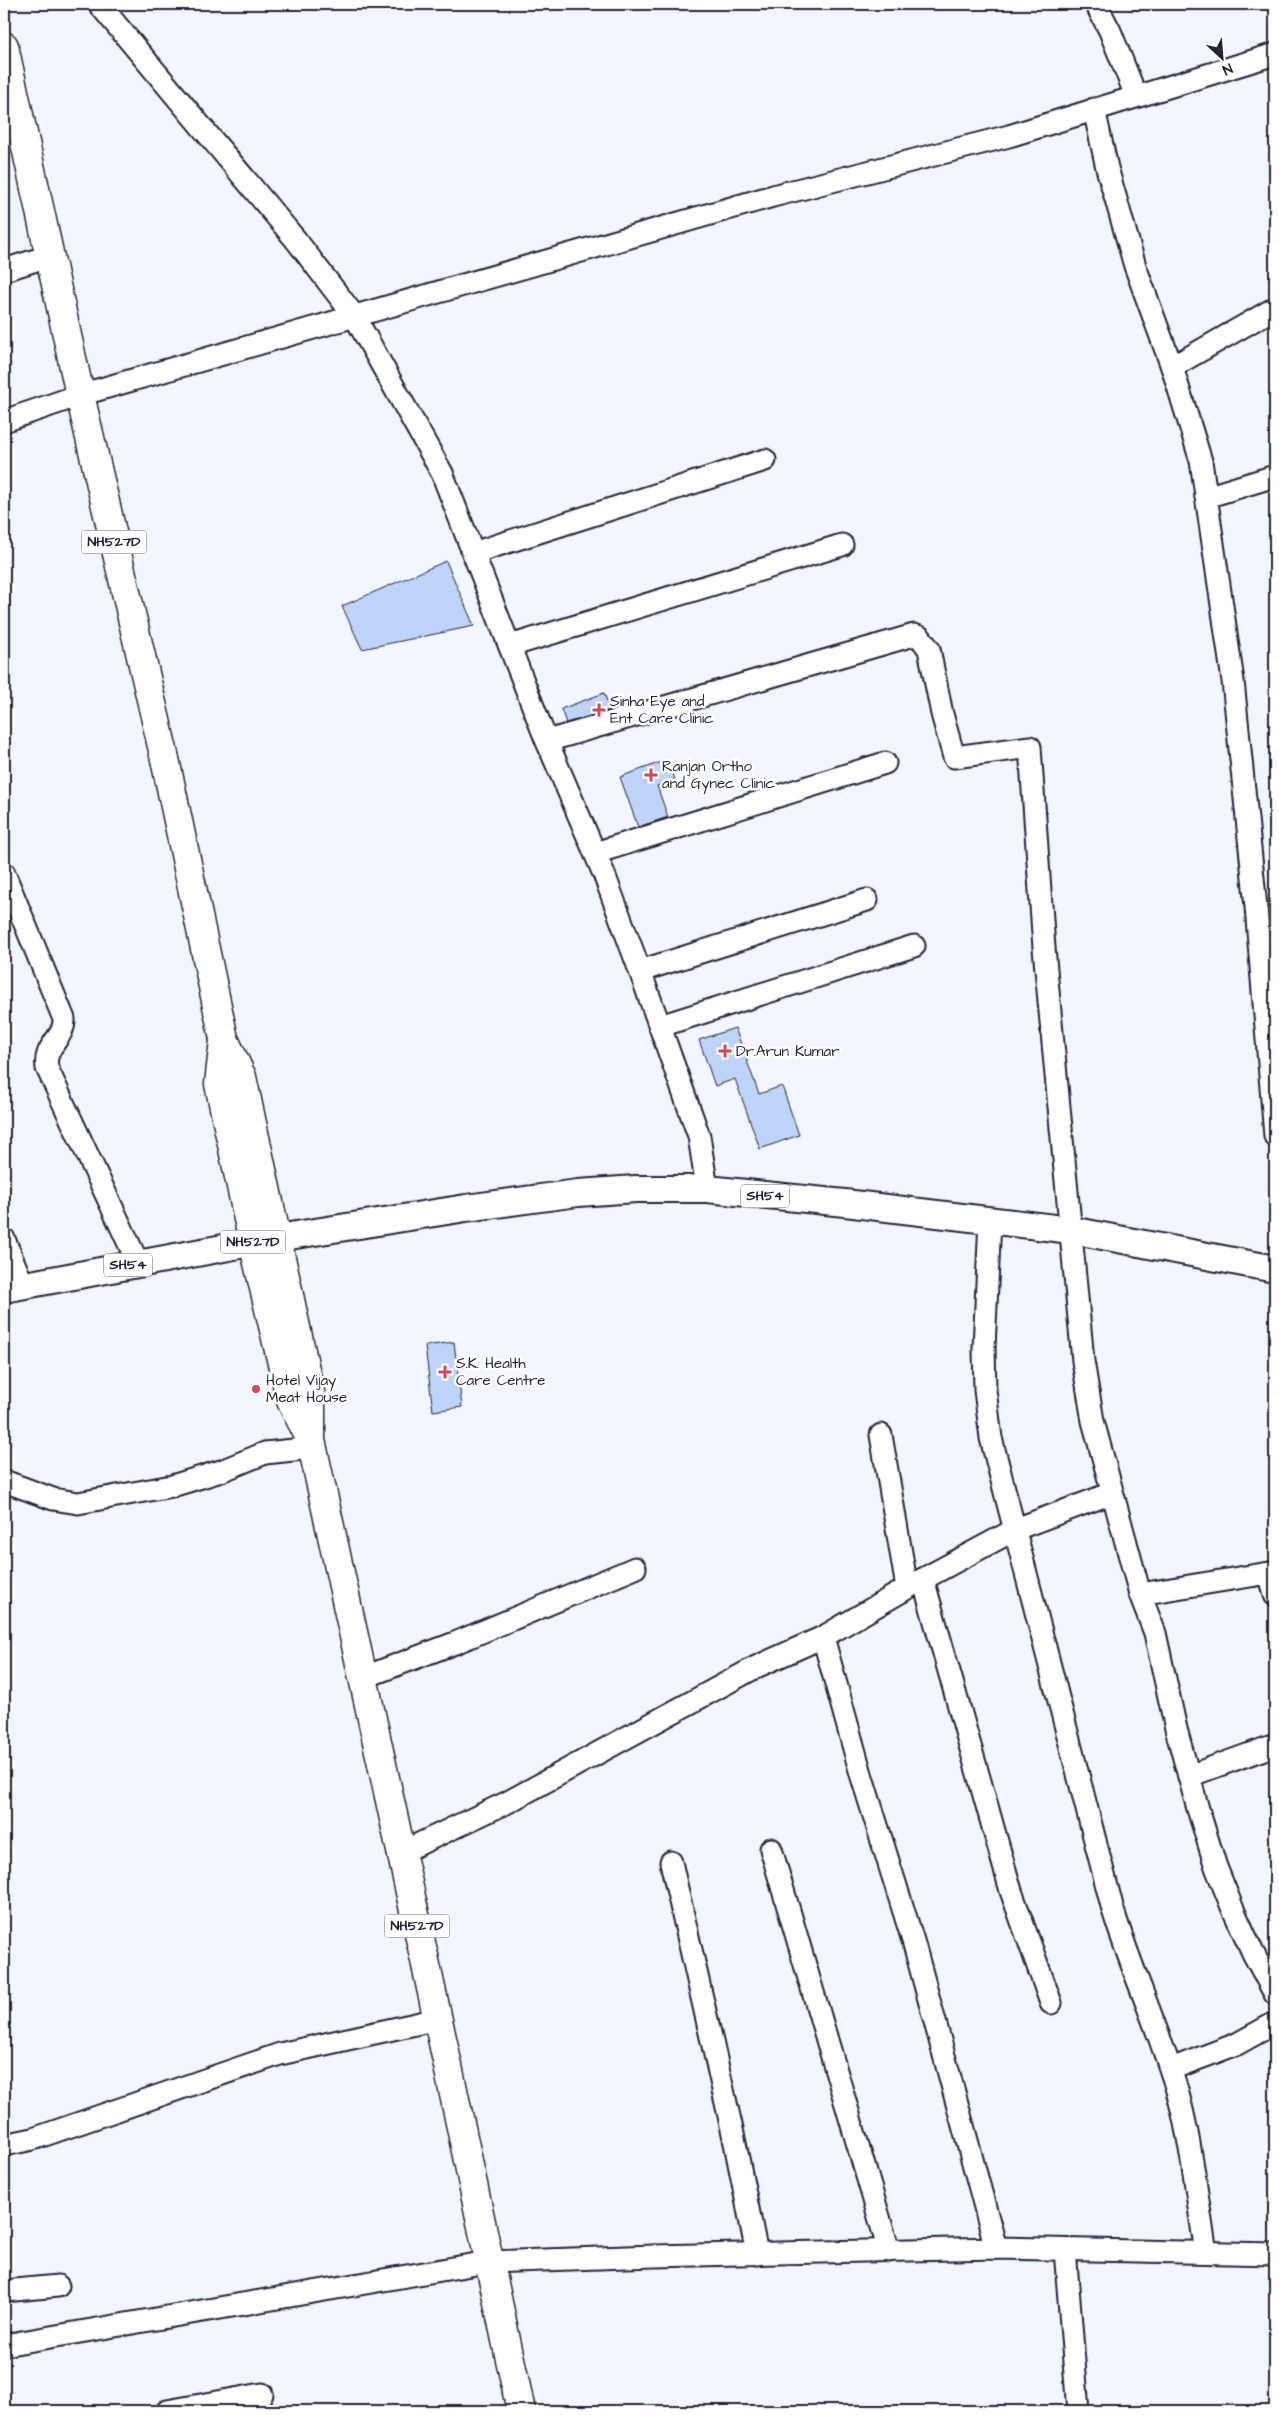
<svg xmlns="http://www.w3.org/2000/svg" width="1279" height="2415" viewBox="0 0 1279 2415" font-family="'Architects Daughter',sans-serif">
<rect width="100%" height="100%" fill="#f2f6fe"/>
<filter id="ink" filterUnits="userSpaceOnUse"><feTurbulence type="fractalNoise" baseFrequency=".02" numOctaves="2"/><feDisplacementMap in="SourceGraphic" scale="10" xChannelSelector="R" yChannelSelector="G"/><feConvolveMatrix kernelMatrix="1 2 1 2 8 2 1 2 1" color-interpolation-filters="sRGB"/></filter>
<g filter="url(#ink)">
<!-- building -->
<g fill="#bfd4f9" stroke="#22223b">
<path d="M446,561l28,65 -112,23 -20,-43z"/>
<path d="M604,693l6,17 -44,13 -5,-14z"/>
<path d="M667,760l8,19 -18,7 11,31 -30,10 -18,-50z"/>
<path d="M735,1028l24,66 23,-8 17,49 -39,14 -25,-70 -20,7 -16,-46z"/>
<path d="M454,1342l8,65 -29,4 -8,-65z"/>
</g>
<g fill="none" stroke-linecap="round" stroke-linejoin="round">
<!-- minor casing -->
<g stroke="#22223b" stroke-width="25">
<g id="minor">
<path d="M99,4l197,236 59,77 87,156 103,264 59,137 36,97 59,165 8,53"/>
<path d="M1096,4l14,27 26,65"/>
<path d="M1094,109l13,59 28,98 37,101 29,94 32,220 23,226 19,229"/>
<path d="M4,270l45,-14"/>
<path d="M1172,367l103,-59"/>
<path d="M4,421l76,-26 693,-199 236,-60 266,-82"/>
<path d="M1206,497l69,-21"/>
<path d="M473,553l292,-93"/>
<path d="M510,646l332,-101"/>
<path d="M547,741l367,-106 6,2 9,12 13,65 12,43 76,-10 14,201 39,413 10,60 47,173 15,39 21,96 22,80 18,58 16,40 21,46 22,41"/>
<path d="M595,853l290,-90"/>
<path d="M4,873l60,146c1,20 -21,26 -17,49l91,195"/>
<path d="M640,971l227,-71"/>
<path d="M660,1026l254,-80"/>
<path d="M990,1220l-6,128 1,42 6,48 122,472c19,62 47,121 65,184 14,51 19,106 28,158"/>
<path d="M4,1239l19,46"/>
<path d="M881,1435l26,153"/>
<path d="M4,1481l49,18 25,4 94,-17 49,-15 44,-18 48,-5"/>
<path d="M923,1579l88,312 40,112"/>
<path d="M1140,1594l129,-21 6,22"/>
<path d="M823,1637l38,137 53,170 82,304"/>
<path d="M362,1678l93,-35 180,-75"/>
<path d="M1189,1776l86,-31"/>
<path d="M771,1849l118,402"/>
<path d="M400,1853l108,-51 248,-135 67,-30 100,-58 93,-50 96,-36"/>
<path d="M671,1862l63,276 23,116"/>
<path d="M1171,2069l66,-25 38,-21"/>
<path d="M4,2145l29,-6 247,-85 158,-35"/>
<path d="M1065,2250l13,161"/>
<path d="M4,2291l54,-5"/>
<path d="M4,2345l484,-83 166,-6 342,-8 279,6"/>
<path d="M167,2411l95,-17"/>
</g>
</g>
<!-- major casing -->
<g stroke="#22223b" stroke-width="30">
<path id="major" d="M4,1289l273,-51 189,-30 112,-15 58,-4h71l138,14 226,27 204,39"/>
</g>
<!-- highway casing -->
<g stroke="#22223b" stroke-width="31">
<g id="highway">
<path d="M4,46l76,349 85,364 59,280 18,38 69,320v43l134,612 76,359"/>
<path d="M224,1040l-5,44 34,158 38,159 17,33"/>
</g>
</g>
<!-- minor -->
<use href="#minor" stroke="#fff" stroke-width="21"/>
<!-- major -->
<use href="#major" stroke="#fff" stroke-width="26"/>
<!-- highway -->
<use href="#highway" stroke="#fff" stroke-width="28"/>
</g>
</g>
<!-- markers -->
<g fill="#d1495b" stroke="#fff" stroke-width="2">
<path d="M596.5 702.5h5v5h5v5h-5v5h-5v-5h-5v-5h5z"/>
<path d="M648.5 767.5h5v5h5v5h-5v5h-5v-5h-5v-5h5z"/>
<path d="M722.5 1043.5h5v5h5v5h-5v5h-5v-5h-5v-5h5z"/>
<path d="M442.5 1364.5h5v5h5v5h-5v5h-5v-5h-5v-5h5z"/>
<circle cx="256" cy="1389" r="5"/>
</g>
<g text-anchor="middle" dominant-baseline="central" stroke-width="5" stroke-linejoin="round" paint-order="stroke">
<!-- shield labels -->
<g fill="#fff" stroke="#646476" stroke-width="1">
<rect x="81.5" y="530.5" width="65" height="23" rx="4"/>
<rect x="741" y="1184.5" width="48" height="23" rx="4"/>
<rect x="220.5" y="1230.5" width="65" height="23" rx="4"/>
<rect x="104" y="1253.5" width="48" height="23" rx="4"/>
<rect x="384.5" y="1914.5" width="65" height="23" rx="4"/>
</g>
<g font-size="14" font-weight="bold" fill="#22223b">
<text x="114" y="542">NH527D</text>
<text x="765" y="1196">SH54</text>
<text x="253" y="1242">NH527D</text>
<text x="128" y="1265">SH54</text>
<text x="417" y="1926">NH527D</text>
</g>
<!-- poi labels -->
<g font-size="15" fill="#22223b" stroke="#fff" text-anchor="start">
<text x="610" y="701">Sinha Eye and<tspan x="610" dy="17">Ent Care Clinic</tspan></text>
<text x="662" y="766">Ranjan Ortho<tspan x="662" dy="17">and Gynec Clinic</tspan></text>
<text x="736" y="1051">Dr.Arun Kumar</text>
<text x="456" y="1363">S.K. Health<tspan x="456" dy="17">Care Centre</tspan></text>
<text x="266" y="1380">Hotel Vijay<tspan x="266" dy="17">Meat House</tspan></text>
</g>
</g>
<!-- margin -->
<rect width="1279" height="2415" fill="none" stroke="#fff" stroke-width="20"/>
<rect x="10" y="10" width="1259" height="2395" fill="none" stroke="#22223b" stroke-width="2" filter="url(#ink)"/>
<!-- north arrow -->
<g transform="translate(1222 58) rotate(154)" stroke="#ffffff" stroke-width="4" paint-order="stroke">
<path d="M0-4L9 19L0 12L-9 19Z" fill="#22223b"/>
<text y="-8" font-size="14" font-weight="bold" text-anchor="middle" fill="#22223b">N</text>
</g>
</svg>
